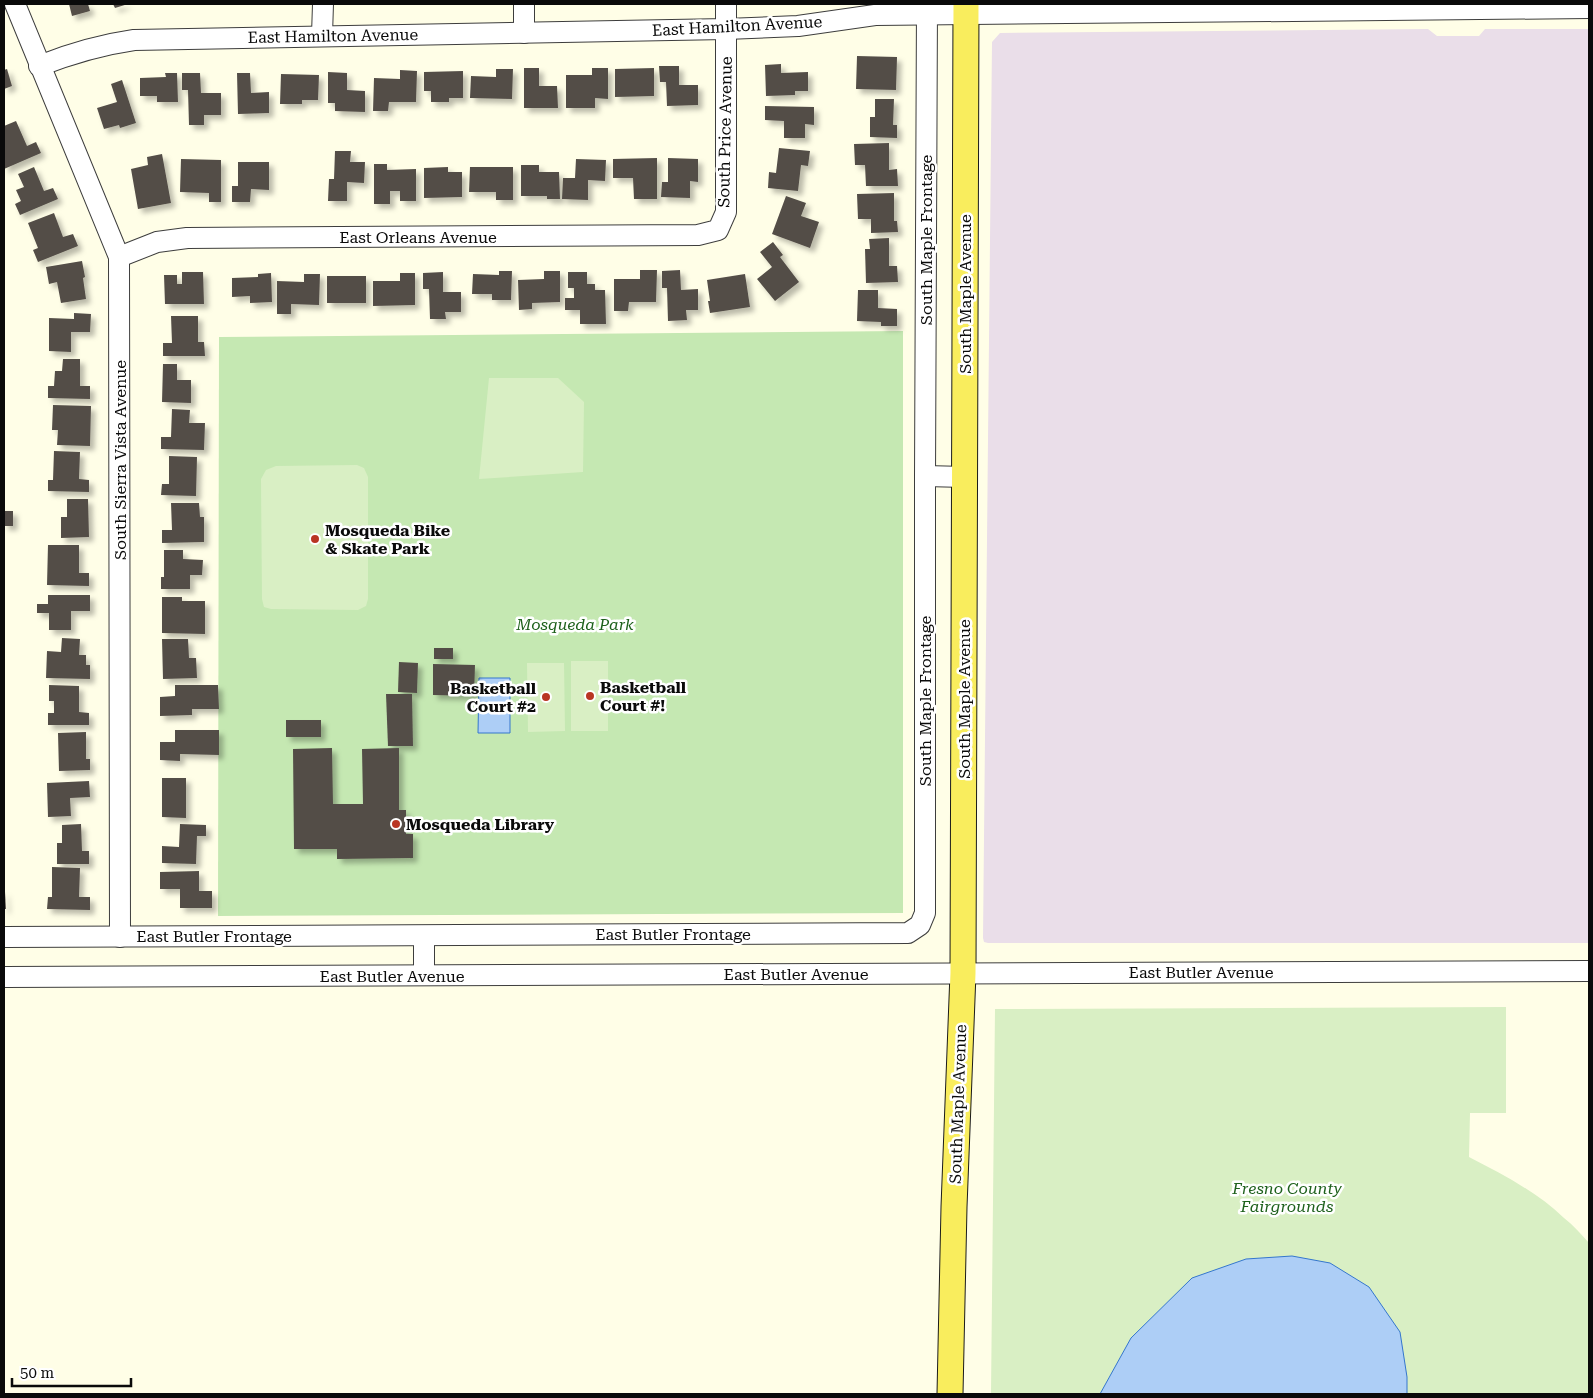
<svg xmlns="http://www.w3.org/2000/svg" width="1593" height="1398" viewBox="0 0 1593 1398" font-family="'Roboto Serif',serif">
<defs>
<filter id="shadow"><feDropShadow dx="4.5" dy="4.5" stdDeviation="2.5" flood-color="#0004"/></filter>
</defs>
<rect width="100%" height="100%" fill="#fffee7"/>
<!-- industrial -->
<path fill="#eadee9" d="M1428,29l9,7h42l6,-7h104v914h-601l-4,-1 -1,-4 9,-896 8,-9z"/>
<!-- green -->
<path fill="#c5e8b2" d="M903,331v582l-685,3 1,-579z"/>
<!-- pitch -->
<g fill="#d9efc4">
<path d="M489,378h69l26,24 -1,70 -104,7z"/>
<path d="M357,465l7,3 4,9v122l-2,7 -8,4 -87,-1 -7,-2 -2,-8 -1,-120 5,-9 10,-4z"/>
<rect x="571" y="661" width="37" height="70"/>
<path d="M527,663h37l1,68 -37,1z"/>
<path d="M1506,1007v106h-36l-1,44c33,17 68,35 95,61 9,7 17,16 25,25v151h-598l4,-385z"/>
</g>
<!-- water -->
<g fill="#adcef6" stroke="#3476cd">
<path d="M479,678h31v55h-32z"/>
<path d="M1292,1256l38,7 39,24 31,45 7,45v17h-307l31,-56 61,-60 54,-19z"/>
</g>
<!-- building -->
<g fill="#534d47" filter="url(#shadow)">
<path d="M69,4h19l2,7 -18,5z"/>
<path d="M113,4h15l-13,4z"/>
<path d="M857,56l40,1 -1,33 -40,-1z"/>
<path d="M781,64v9l27,-1v19h-13v4l-29,1 -1,-31z"/>
<path d="M659,66h20v19h19v20l-31,1 -1,-24h-6z"/>
<path d="M524,68h15v18h18l1,22h-34z"/>
<path d="M592,68h16v31l-13,-1v10h-29v-33h26z"/>
<path d="M654,68v28l-39,1v-28z"/>
<path d="M7,69l5,17 -8,3v-19z"/>
<path d="M496,69h17l-1,30 -42,-1 1,-22 25,1z"/>
<path d="M400,70l17,1 -1,31h-27l-1,9h-15l1,-33 26,1z"/>
<path d="M463,71v27h-14v4h-18v-11h-7v-19z"/>
<path d="M328,72l19,1v17l18,1v21l-30,-1v-8h-7z"/>
<path d="M165,73h12l1,29h-21v-6h-17v-18l26,-1z"/>
<path d="M182,73h18l1,20h20v22h-17v10h-15l-1,-35h-6z"/>
<path d="M237,73h13l1,20 18,-1v21l-31,1z"/>
<path d="M281,74l38,1 -1,25h-16v4h-22z"/>
<path d="M122,80l14,43 -16,5 -1,-3 -15,4 -7,-21 20,-6 -6,-18z"/>
<path d="M875,99h19l-1,26h4v13l-27,-1v-20h5z"/>
<path d="M765,106l49,1v18l-9,-1v14h-21v-17l-19,-1z"/>
<path d="M16,121l11,25 9,-4 5,11 -37,16v-43z"/>
<path d="M889,143v27l8,-1 1,17h-32l-1,-21h-10l-1,-21z"/>
<path d="M779,148l31,3 -2,15 -7,-1 -3,26 -30,-3 1,-16 7,1z"/>
<path d="M335,151h16l-1,11h15l-1,21 -17,-1v19h-19l1,-22h5z"/>
<path d="M162,154l9,49 -33,6 -7,-40 17,-4 -1,-8z"/>
<path d="M657,158v41h-23l-1,-21h-20v-19z"/>
<path d="M668,158l30,1v23l-8,-1v17l-29,-1 1,-15h6z"/>
<path d="M181,159l40,1v42h-12v-9l-29,-1z"/>
<path d="M576,159l30,1 -1,21 -17,-1v20l-26,-1 1,-21h12z"/>
<path d="M238,162h31v28l-18,-1 -1,13h-18v-16h6z"/>
<path d="M374,164h13v6l29,-1v32h-16v-10h-10v13h-16z"/>
<path d="M521,165h18v7h20l1,27h-13v-3h-26z"/>
<path d="M34,167l10,24 9,-3 5,11 -38,16 -5,-11 6,-3 -5,-11 8,-3 -6,-13z"/>
<path d="M448,167v5h14v25l-38,1v-30z"/>
<path d="M470,167h43v33h-17v-8h-27z"/>
<path d="M894,193v28h3l1,11 -27,1v-14h-13l-1,-25z"/>
<path d="M786,196l20,7 -5,13 18,6 -9,26 -38,-14z"/>
<path d="M54,213l9,24 10,-3 5,12 -40,16 -5,-12 5,-2 -10,-25z"/>
<path d="M889,238v28h8l1,16 -32,1 -1,-34h5l-1,-10z"/>
<path d="M773,242l10,13 -3,2 19,25 -24,19 -18,-22 15,-12 -12,-15z"/>
<path d="M82,261l3,16 -2,1 3,21 -25,4 -4,-21 -8,2 -3,-17z"/>
<path d="M640,270h17l-1,32h-27l-1,9h-14v-32h26z"/>
<path d="M680,270l1,20 17,-1v21h-12l1,10 -19,1 -1,-33h-5v-17z"/>
<path d="M499,271h13l-1,29h-19v-6h-20l1,-20 26,1z"/>
<path d="M544,271h16v31l-28,1v6l-13,1 -1,-30 26,-1z"/>
<path d="M182,272h21l1,32h-39l-1,-29h13v9h5z"/>
<path d="M443,272v20h18v20h-16l1,7h-16l-1,-30h-6v-16z"/>
<path d="M568,272h19v12h8v6h10l1,34h-26v-14h-15v-12h9v-10h-6z"/>
<path d="M271,273l1,29 -22,1v-7l-18,1v-19l26,-1v-3z"/>
<path d="M400,273h15v32l-42,1v-25h27z"/>
<path d="M304,274h16l-1,31 -28,-1v10h-14v-33l27,1z"/>
<path d="M745,274l5,33 -40,6 -2,-12h2l-3,-21z"/>
<rect x="327" y="276" width="39" height="27"/>
<path d="M858,290h20v18l19,1v17h-16v-4l-24,-1z"/>
<path d="M74,313l17,1 -1,18h-19v20l-22,-1v-33l25,1z"/>
<path d="M171,316h27v26h6l1,14h-42v-13h9z"/>
<path d="M63,359h17v27h10v13l-42,-1v-12h6l1,-15h7z"/>
<path d="M163,364h14v16h14v23l-29,-1z"/>
<path d="M53,405l38,1 -1,40 -33,-1 1,-15h-6z"/>
<path d="M172,409l18,1 -1,13h16l-1,27 -43,-1v-12h10z"/>
<path d="M54,451l26,1 -1,27 10,1v12l-41,-1v-11h5z"/>
<path d="M169,456l28,1 -1,39 -35,-1 1,-11h7z"/>
<path d="M67,499h21l1,38 -28,1v-21h6z"/>
<path d="M171,503h28l1,14h4v25l-42,1v-13h10z"/>
<rect x="4" y="511" width="9" height="15"/>
<path d="M48,545h31v28h10v13l-42,-1z"/>
<path d="M164,550h19v9l20,1 -1,15h-12v14h-29v-12h3z"/>
<path d="M48,595h42v16h-19v19h-22v-17h-12v-9h11z"/>
<path d="M162,597h20v4h23v33l-43,-1z"/>
<path d="M62,638l18,1 -1,16h7v10h4v14l-44,-1 1,-27 14,1z"/>
<path d="M162,639h26l1,19h7l1,20 -34,1z"/>
<rect x="434" y="648" width="19" height="11"/>
<path d="M399,662l19,1 -1,30 -19,-1z"/>
<path d="M433,664l42,1 -1,31 -41,-1z"/>
<path d="M49,685l30,1v26l10,1v12h-41v-12h6v-12h-5z"/>
<path d="M175,685h43l1,24h-27v6l-32,1v-19l15,-1z"/>
<path d="M386,694h26l1,52h-25z"/>
<rect x="286" y="720" width="35" height="17"/>
<path d="M175,730h44v25l-39,-1v7l-20,-1v-18h15z"/>
<path d="M86,732v27h4v11l-31,1 -1,-38z"/>
<path d="M332,748l1,56h30l-1,-55 37,-1v62h7v24h7v24l-76,1v-10h-43l-1,-100z"/>
<path d="M162,778h24v40l-24,-1z"/>
<path d="M89,781l1,16 -20,1 1,18 -23,1 -1,-34z"/>
<path d="M81,824l1,27h7v13h-32v-21h5v-18z"/>
<path d="M180,824l26,1v11h-9l-1,28 -34,-1v-17l17,1z"/>
<path d="M52,867l28,1 -1,29h11v13l-43,-1 1,-12h4z"/>
<path d="M199,871v20h13v17h-32v-19h-20v-17z"/>
<path d="M4,892h1l1,17h-2z"/>
</g>
<g fill="none" stroke-linecap="round" stroke-linejoin="round">
<!-- minor casing -->
<g stroke="#3d3d3d" stroke-width="22">
<g id="minor">
<path d="M15,4l104,253 1,680"/>
<path d="M524,33v-29"/>
<path d="M322,35l1,-31"/>
<path d="M39,66c33,-13 60,-21 95,-26l592,-11 72,-3 77,-11 714,-7"/>
<path d="M119,257l38,-15 30,-4 511,-3 20,-5 8,-18v-208"/>
<path d="M925,476l40,1"/>
<path d="M424,936v39"/>
<path d="M4,937l904,-4 12,-8 5,-12v-437l2,-472"/>
<path d="M4,977l1585,-6"/>
</g>
</g>
<!-- major casing -->
<g stroke="#1b1b1b" stroke-width="27">
<path id="major" d="M950,1394l4,-187 9,-234 3,-969"/>
</g>
<!-- minor -->
<use href="#minor" stroke="#fff" stroke-width="20"/>
<!-- major -->
<use href="#major" stroke="#f9ed5d" stroke-width="25"/>
</g>
<!-- markers -->
<g fill="#b93523" stroke="#fff" stroke-width="2">
<circle cx="315" cy="539" r="5"/>
<circle cx="590" cy="696" r="5"/>
<circle cx="546" cy="697" r="5"/>
<circle cx="396" cy="824" r="5"/>
</g>
<g text-anchor="middle" dominant-baseline="central" stroke-width="5" stroke-linejoin="round" paint-order="stroke">
<!-- street labels -->
<g font-size="16" fill="#0a0a0a" stroke="#fff">
<text transform="translate(737 26) rotate(-3)">East Hamilton Avenue</text>
<text transform="translate(333 36) rotate(-1)">East Hamilton Avenue</text>
<text transform="translate(725 132) rotate(-89)">South Price Avenue</text>
<text x="418" y="237">East Orleans Avenue</text>
<text transform="translate(926 240) rotate(-90)">South Maple Frontage</text>
<text transform="translate(965 294) rotate(-90)">South Maple Avenue</text>
<text transform="translate(120 460) rotate(-90)">South Sierra Vista Avenue</text>
<text transform="translate(964 699) rotate(-90)">South Maple Avenue</text>
<text transform="translate(925 701) rotate(-90)">South Maple Frontage</text>
<text x="673" y="934">East Butler Frontage</text>
<text x="214" y="936">East Butler Frontage</text>
<text x="1201" y="972">East Butler Avenue</text>
<text x="796" y="974">East Butler Avenue</text>
<text x="392" y="976">East Butler Avenue</text>
<text transform="translate(958 1104) rotate(-88)">South Maple Avenue</text>
</g>
<!-- poi labels -->
<g font-size="16" font-weight="bold" fill="#0a0a0a" stroke="#fff" text-anchor="start">
<text x="325" y="530">Mosqueda Bike<tspan x="325" dy="18">&amp; Skate Park</tspan></text>
<text x="600" y="687">Basketball<tspan x="600" dy="18">Court #!</tspan></text>
<text x="536" y="688" text-anchor="end">Basketball<tspan x="536" dy="18">Court #2</tspan></text>
<text x="406" y="824">Mosqueda Library</text>
</g>
<!-- park labels -->
<g font-size="16" font-style="italic" fill="#1e611c" stroke="#fff">
<text x="575" y="624">Mosqueda Park</text>
<text x="1287" y="1188">Fresno County<tspan x="1287" dy="18">Fairgrounds</tspan></text>
</g>
</g>
<!-- border -->
<rect width="1593" height="1398" fill="none" stroke="#0a0a0a" stroke-width="10"/>
<!-- scale -->
<path d="M12 1378v8h119v-8" fill="none" stroke="#0a0a0a" stroke-width="2.5"/>
<text x="20" y="1378" font-size="15" fill="#0a0a0a" stroke="#ffffff" stroke-width="4" paint-order="stroke">50 m</text>
</svg>
